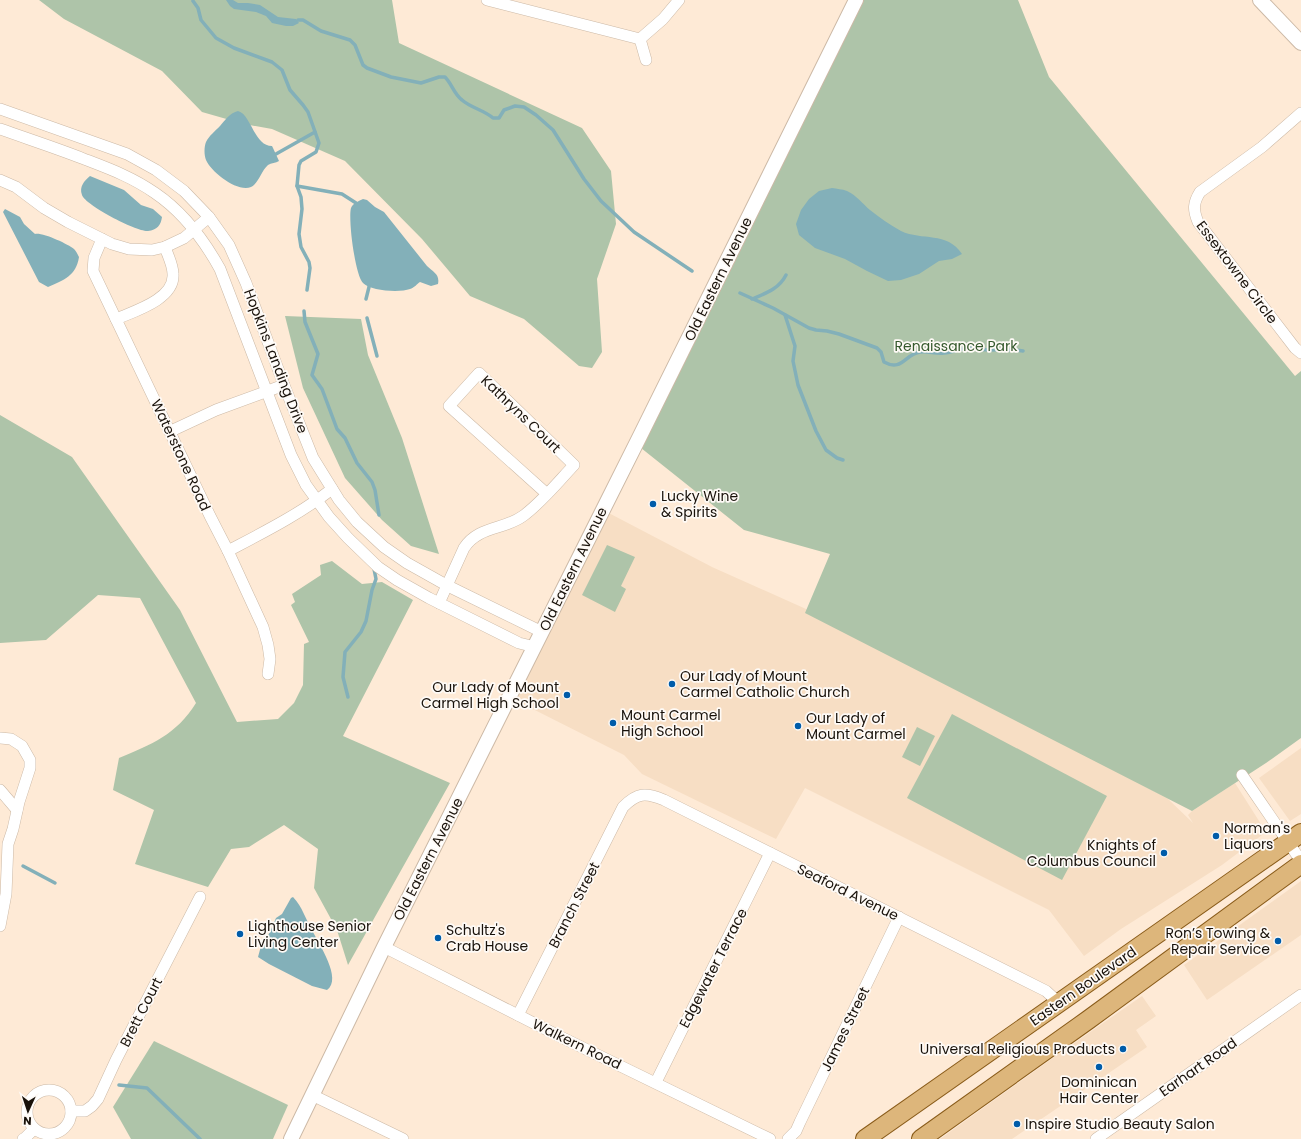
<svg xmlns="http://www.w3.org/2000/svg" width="1301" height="1139" viewBox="0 0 1301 1139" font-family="Poppins,sans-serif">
<rect width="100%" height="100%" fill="#feead6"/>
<!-- built -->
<g fill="#f7dec4">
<path d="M603,510l109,57 94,42 361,189 26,25 -5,-8 4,-4 43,-28 31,49 -44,33 -101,64 -37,27 -35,-46 -244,-122 -29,51 -134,-65 -18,-19 -115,-58z"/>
<path d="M1301,748v66l-11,7 -31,-43z"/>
<path d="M1301,881v54l-94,65 -23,-35z"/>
<path d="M1142,996l14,20 -20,14 11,17 -135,92h-72l110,-79z"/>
</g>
<!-- green -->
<g fill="#aec4a9">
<path d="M39,0h353l7,43 183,85 29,43 5,53 -19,55 5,73 -10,16 -13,-2 -55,-47 -54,-23 -48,-57 -77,-78 -73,-32 -28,-5 -42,-12 -40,-41 -98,-52z"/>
<path d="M856,0h162l31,77 246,299 6,-5v367l-35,25 -74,48 -387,-198 25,-59 -86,-24 -108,-86z"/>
<path d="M285,316l76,3 7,36 34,83 37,116 -28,-8 -29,-26 -37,-42 -42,-90z"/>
<path d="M0,415l72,42 108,153 57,112 41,-3 16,-16 9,-18 1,-41 5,-2 -18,-37 4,-3 -3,-8 29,-19 -1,-10 12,-4 30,23 20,-2 31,18 -70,136 107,47 -102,182 -11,-35 -23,-42 4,-39 -34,-24 -35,22 -18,2 -23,38 -73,-23 19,-54 -41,-20 6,-32c33,-14 57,-23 77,-55l-56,-105 -42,-3 -52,45 -46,3z"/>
<path d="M607,545l28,12 -14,29 5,3 -11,23 -33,-17z"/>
<path d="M952,714l155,82 -45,84 -155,-82z"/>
<path d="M917,727l18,9 -15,30 -18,-9z"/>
<path d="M154,1041l134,64 -15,34h-142l-18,-32z"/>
</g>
<!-- water -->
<g fill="#83b0b9">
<path d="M226,0h7l5,3h10l12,2 18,12 18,2 3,4 -6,3h-7l-14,-3 -6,-7 -10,-4 -22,-3 -4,-3z"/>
<path d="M238,111c13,3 16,35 34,35l1,2 6,13c-3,2 -8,2 -11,4 -7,6 -9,18 -17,22 -13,6 -40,-15 -45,-27 -2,-5 -2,-13 0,-18 3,-6 9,-11 14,-16 5,-6 10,-13 18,-15z"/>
<path d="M90,176l34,14 17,15 12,4 9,8c-1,8 -5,13 -14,14 -11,1 -63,-26 -66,-36 -3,-8 2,-14 8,-19z"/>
<path d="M832,188c5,1 10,1 15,3 9,4 16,13 23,19 10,8 20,15 31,21 21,10 46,0 61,23l-10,5 -13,2 -20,13 -18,6 -13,1 -21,-10 -22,-12 -30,-11 -16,-13 -3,-11 5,-14 8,-11 10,-8z"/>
<path d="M363,199l4,1 8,7 9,5 43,54c6,6 13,8 11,18l-7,2 -11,-4c-3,2 -6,6 -10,7 -10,4 -40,2 -47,-6 -8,-8 -15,-64 -12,-75 2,-5 8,-7 12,-9z"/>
<path d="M5,209l15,8 4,7 11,10c7,-2 33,10 39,15 2,2 4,6 5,8 -3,19 -15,23 -31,30l-9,-5 -36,-70z"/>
<path d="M293,897c10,11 12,21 19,33 6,13 31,49 15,60l-15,-4 -43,-22 -11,-7 3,-11 9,-14 6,-14 6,-4 9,-16z"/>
</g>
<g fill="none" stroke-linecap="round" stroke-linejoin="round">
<!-- stream -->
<g stroke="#83b0b9" stroke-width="3.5">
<path d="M193,1l5,7 3,12 15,18 18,10 38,14 10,8 8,20 13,15 5,7 11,31 -3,9 -15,9 -2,4 -2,21 4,11 1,12 -3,25 2,13 8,15 1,6 -3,22"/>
<path d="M298,20h5l18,11 29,9 5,5 8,20 4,3 24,9 30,6 18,-6h6c7,7 9,17 17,23 9,8 22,10 31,18h6l5,-8 11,-4 9,1 12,8 17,15 31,49 17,22 33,31 58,39"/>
<path d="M276,154l39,-22"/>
<path d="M297,186l45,8 14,9"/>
<path d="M740,293l33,15 36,20 7,2 11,1 12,3 38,14 4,4 3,10c18,10 21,-8 36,-10 8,-1 16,2 24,1 8,-1 16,-4 24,-5 8,0 15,2 22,2 11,0 22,-1 33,1"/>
<path d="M366,299l3,-12"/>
<path d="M752,299c14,-6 27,-10 34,-24"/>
<path d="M304,311l1,11 13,32 -6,21 10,14 15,40 8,9 12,25 15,19 3,8 4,25"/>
<path d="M785,315l10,31 -2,15 5,24 18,46 10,19 11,8 6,2"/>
<path d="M367,318l10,38"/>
<path d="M348,697l-5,-20 2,-25 16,-20 5,-11 6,-31 4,-11 -2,-10"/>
<path d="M23,866l32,17"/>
<path d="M119,1085l28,3 53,51"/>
</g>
<!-- minor casing -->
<g stroke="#ccb9a6" stroke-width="12">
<g id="minor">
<path d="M487,0l153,39 23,-20 16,-19"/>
<path d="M640,39l6,21"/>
<path d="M0,109l127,45 29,16 28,21 25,26 20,28 17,38 38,102 29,73 26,42 18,22 27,25 23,16 41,23 94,46"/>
<path d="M1301,113l-39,34 -62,45c-7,11 -7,18 -2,30l97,126 6,5"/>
<path d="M0,129c28,10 56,19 84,30 26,10 48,18 71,34 28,19 49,47 65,76l71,186 15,30 23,32 19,21 30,29 19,13 32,18 90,45 16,4"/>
<path d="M0,180l16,7 28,21 24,14 44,22 17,5 23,1 13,-3 19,-9 25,-21"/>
<path d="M102,239l-8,19 -1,13 117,245 18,35 35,76 5,18 2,14 -2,15"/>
<path d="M116,319c19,-8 59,-20 57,-45 0,-9 -5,-18 -8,-27"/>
<path d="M171,431l45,-21 68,-25"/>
<path d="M228,551c36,-19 72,-37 104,-62"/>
<path d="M439,603l25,-55c14,-22 40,-18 59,-32 19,-14 35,-34 51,-51l-95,-92 -30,33 98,88"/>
<path d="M0,738l11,1 11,7 8,14v8l-11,34 -6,27 -5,15 -2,50 -6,32"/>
<path d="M1242,775l59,86"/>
<path d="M0,790l17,20"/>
<path d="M384,947l179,91 207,101"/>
<path d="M518,1015l105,-208c14,-14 22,-15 41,-7l382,191 13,12"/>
<path d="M656,1082l114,-229"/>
<circle cx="49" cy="1112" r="22"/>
<path d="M312,1095l91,44"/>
<path d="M71,1111h14l7,-5 6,-7 18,-39 84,-163"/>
<path d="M23,1139l2,-1 9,-9"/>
<path d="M788,1139l8,-8 4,-9 99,-205"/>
<path d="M1096,1139l205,-144"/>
</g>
</g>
<!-- tertiary casing -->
<g stroke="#ccb9a6" stroke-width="16">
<g id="tertiary">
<path d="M1260,0l41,43"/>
<path d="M291,1139l93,-192 256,-511 216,-436"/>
</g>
</g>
<!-- primary casing -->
<g stroke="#8a5c1a" stroke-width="20">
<g id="primary">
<path d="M865,1139l436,-306"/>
<path d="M921,1139l167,-119 213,-156"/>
</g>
</g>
<!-- minor -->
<use href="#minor" stroke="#fff" stroke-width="11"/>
<!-- tertiary -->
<use href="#tertiary" stroke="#fff" stroke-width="14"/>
<!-- primary -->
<use href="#primary" stroke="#ddb67b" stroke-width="18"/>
</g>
<!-- markers -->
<g fill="#005ca9" stroke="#fefaf6" stroke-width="1.5">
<circle cx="653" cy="504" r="4"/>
<circle cx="672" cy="684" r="4"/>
<circle cx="567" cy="695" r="4"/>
<circle cx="613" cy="723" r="4"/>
<circle cx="798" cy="726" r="4"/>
<circle cx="1216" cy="836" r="4"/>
<circle cx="1164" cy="853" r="4"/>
<circle cx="240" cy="934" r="4"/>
<circle cx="438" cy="938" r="4"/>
<circle cx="1278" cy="941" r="4"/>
<circle cx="1123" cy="1049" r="4"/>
<circle cx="1099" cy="1067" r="4"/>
<circle cx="1017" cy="1124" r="4"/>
</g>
<g text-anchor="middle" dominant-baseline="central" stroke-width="3.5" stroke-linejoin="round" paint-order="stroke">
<!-- street labels -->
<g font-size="14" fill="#18110a" stroke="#fefaf6">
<text transform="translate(1237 272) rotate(53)">Essextowne Circle</text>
<text transform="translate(718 279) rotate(-64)">Old Eastern Avenue</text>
<text transform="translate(276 361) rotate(69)">Hopkins Landing Drive</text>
<text transform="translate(521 414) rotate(44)">Kathryns Court</text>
<text transform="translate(181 455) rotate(65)">Waterstone Road</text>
<text transform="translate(573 569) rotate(-64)">Old Eastern Avenue</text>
<text transform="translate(428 859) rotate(-63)">Old Eastern Avenue</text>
<text transform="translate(848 892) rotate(26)">Seaford Avenue</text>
<text transform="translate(574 905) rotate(-63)">Branch Street</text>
<text transform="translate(713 968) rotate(-63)">Edgewater Terrace</text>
<text transform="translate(1083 986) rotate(-35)">Eastern Boulevard</text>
<text transform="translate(141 1012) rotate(-63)">Brett Court</text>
<text transform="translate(845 1029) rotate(-64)">James Street</text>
<text transform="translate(577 1044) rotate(26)">Walkern Road</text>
<text transform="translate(1198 1067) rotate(-35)">Earhart Road</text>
</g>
<!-- park labels -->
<g font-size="14" fill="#35592d" stroke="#fefaf6">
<text x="956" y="346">Renaissance Park</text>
</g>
<!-- poi labels -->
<g font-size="14" fill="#18110a" stroke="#fefaf6" text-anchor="start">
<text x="661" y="496">Lucky Wine<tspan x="661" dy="16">&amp; Spirits</tspan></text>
<text x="680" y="676">Our Lady of Mount<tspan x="680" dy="16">Carmel Catholic Church</tspan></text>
<text x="559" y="687" text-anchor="end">Our Lady of Mount<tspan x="559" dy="16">Carmel High School</tspan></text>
<text x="621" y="715">Mount Carmel<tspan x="621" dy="16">High School</tspan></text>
<text x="806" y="718">Our Lady of<tspan x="806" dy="16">Mount Carmel</tspan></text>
<text x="1224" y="828">Norman's<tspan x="1224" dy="16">Liquors</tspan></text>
<text x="1156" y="845" text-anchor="end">Knights of<tspan x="1156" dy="16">Columbus Council</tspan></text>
<text x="248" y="926">Lighthouse Senior<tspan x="248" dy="16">Living Center</tspan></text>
<text x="446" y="930">Schultz's<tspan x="446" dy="16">Crab House</tspan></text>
<text x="1270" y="933" text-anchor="end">Ron’s Towing &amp;<tspan x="1270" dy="16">Repair Service</tspan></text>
<text x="1115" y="1049" text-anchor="end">Universal Religious Products</text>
<text x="1099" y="1082" text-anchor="middle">Dominican<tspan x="1099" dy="16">Hair Center</tspan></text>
<text x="1025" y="1124">Inspire Studio Beauty Salon</text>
</g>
</g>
<!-- north arrow -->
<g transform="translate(28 1111) rotate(183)" stroke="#fefaf6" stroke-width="3" paint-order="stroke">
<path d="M0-3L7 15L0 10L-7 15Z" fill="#18110a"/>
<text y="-6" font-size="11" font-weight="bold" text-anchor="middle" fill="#18110a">N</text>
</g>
</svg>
